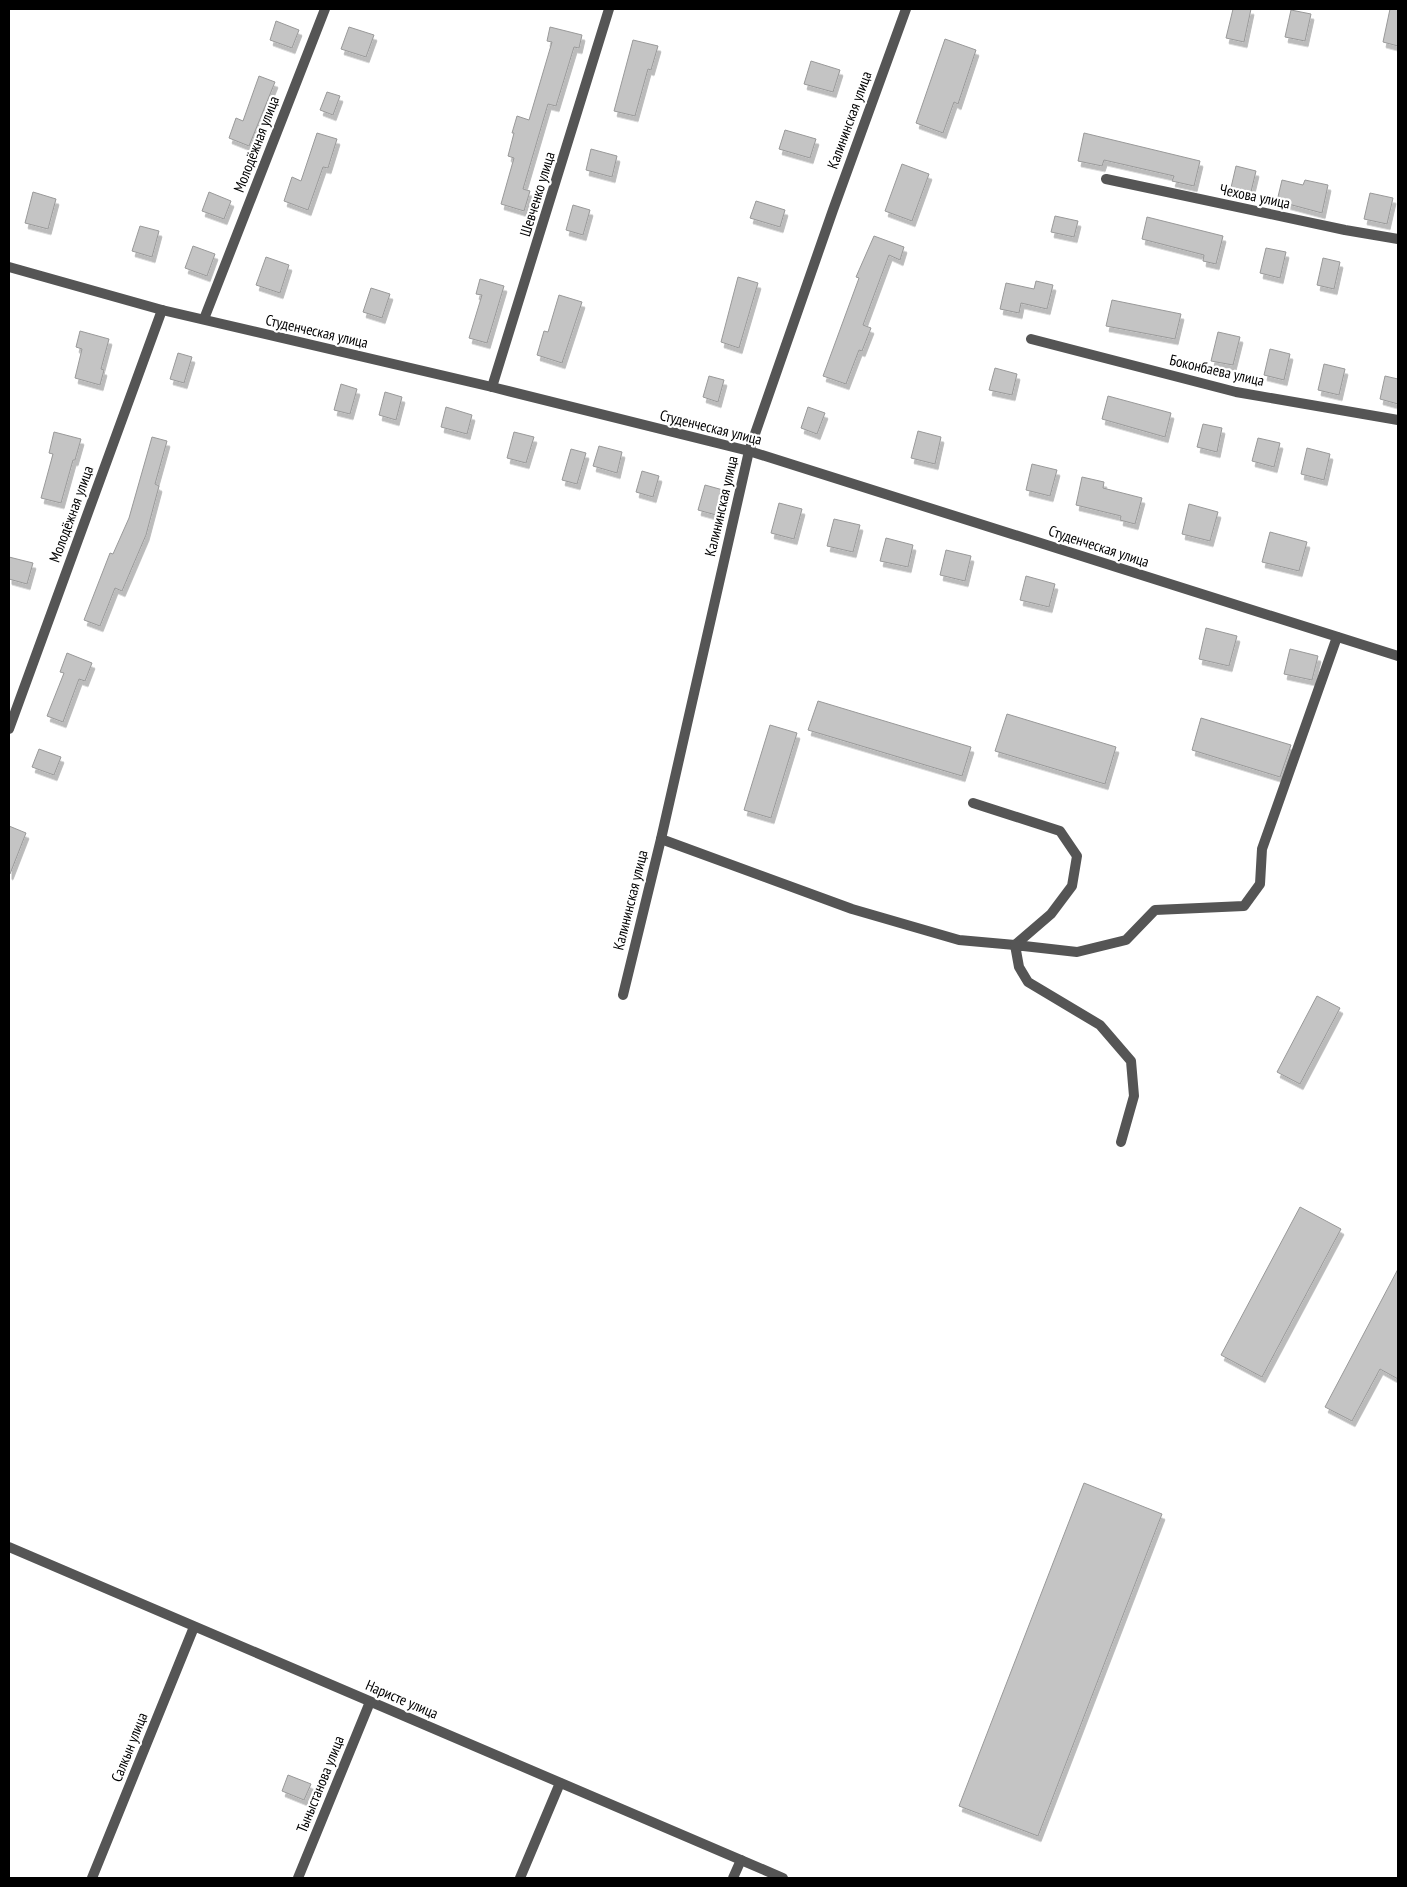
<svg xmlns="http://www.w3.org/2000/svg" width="1407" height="1887" viewBox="0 0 1407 1887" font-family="'PT Sans Narrow',sans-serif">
<defs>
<filter id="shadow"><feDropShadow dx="3" dy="5.5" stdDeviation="0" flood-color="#0004"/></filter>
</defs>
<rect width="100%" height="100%" fill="#fff"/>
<!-- building -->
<g fill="#c4c4c4" stroke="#999" filter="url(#shadow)">
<path d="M1233,9h18l-7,33 -18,-4z"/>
<path d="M1390,9h8v37l-15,-4z"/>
<path d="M1291,10l20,4 -6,27 -20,-4z"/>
<path d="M276,21l23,9 -7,18 -22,-8z"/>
<path d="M349,27l25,8 -8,22 -25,-8z"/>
<path d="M550,27l32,8 -3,13 -5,-1 -18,59 -8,-2 -25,85 7,2 -6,20 -23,-7 13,-46 -6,-2 6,-23h-2l5,-17 12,4 23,-78 -5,-1z"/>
<path d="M945,39l31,11 -18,54 -4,-2 -11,31 -27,-10z"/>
<path d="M633,40l25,6 -7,24 -3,-1 -13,47 -21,-5z"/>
<path d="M811,61l29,9 -7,22 -29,-8z"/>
<path d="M259,76l16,6 -26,64 -20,-8 7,-20 7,3z"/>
<path d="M327,92l13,4 -7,19 -13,-5z"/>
<path d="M785,130l31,9 -6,19 -31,-9z"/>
<path d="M317,133l20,6 -9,29 -5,-1 -15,43 -24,-9 8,-24 9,4z"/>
<path d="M1084,133l116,28 -6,25 -22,-5 2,-5 -70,-16 -2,6 -24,-5z"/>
<path d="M591,149l26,7 -5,21 -26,-7z"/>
<path d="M902,164l27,10 -17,47 -27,-10z"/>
<path d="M1236,166l20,5 -6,25 -20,-4z"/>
<path d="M1282,180l21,5 2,-5 23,5 -6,28 -45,-12z"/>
<path d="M33,192l23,7 -8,30 -23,-6z"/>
<path d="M209,192l22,9 -7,18 -22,-8z"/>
<path d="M1370,193l23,5 -6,26 -23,-5z"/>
<path d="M756,201l29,9 -5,17 -30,-9z"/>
<path d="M573,205l17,5 -7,25 -17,-5z"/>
<path d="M1055,216l23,5 -4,16 -23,-5z"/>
<path d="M1147,217l76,19 -7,28 -13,-3 1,-6 -62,-16z"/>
<path d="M140,226l19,5 -7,26 -20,-6z"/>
<path d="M874,236l30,11 -4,13 -11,-5 -26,70 8,3 -9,23 -3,-1 -13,34 -23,-8 36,-98 -3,-1z"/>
<path d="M193,246l22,8 -8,22 -22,-8z"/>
<path d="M1266,248l20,4 -6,26 -20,-5z"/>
<path d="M266,257l23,8 -9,28 -24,-8z"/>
<path d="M1323,258l17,4 -6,27 -17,-4z"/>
<path d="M738,277l20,6 -19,65 -18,-6z"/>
<path d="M480,279l24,7 -17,57 -18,-5 13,-43 -6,-1z"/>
<path d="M1036,281l17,4 -6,24 -26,-6 -2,10 -19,-4 6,-26 28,6z"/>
<path d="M371,288l19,6 -8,24 -19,-6z"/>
<path d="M559,295l23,7 -20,61 -25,-8 7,-24 4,1z"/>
<path d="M1112,300l69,14 -6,25 -69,-13z"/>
<path d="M80,331l29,8 -8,30 3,1 -4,15 -25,-7 7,-29 -6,-2z"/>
<path d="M1218,332l22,5 -7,28 -22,-4z"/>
<path d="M1270,349l20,5 -6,26 -20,-5z"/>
<path d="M178,353l14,4 -8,26 -14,-4z"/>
<path d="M1324,364l21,5 -6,26 -21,-5z"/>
<path d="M995,368l22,6 -5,21 -23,-5z"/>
<path d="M709,376l15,4 -6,22 -15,-5z"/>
<path d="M1385,376l13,3v25l-18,-5z"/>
<path d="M341,384l16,5 -7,25 -16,-4z"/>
<path d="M385,392l17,5 -6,23 -17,-5z"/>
<path d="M1108,396l63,17 -6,24 -63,-18z"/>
<path d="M446,407l26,8 -5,19 -26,-7z"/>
<path d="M808,407l17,6 -8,21 -16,-6z"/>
<path d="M1203,424l19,4 -5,24 -20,-5z"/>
<path d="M918,431l23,6 -6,27 -24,-6z"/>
<path d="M54,432l27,7 -6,21h-2l-12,43 -20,-5 12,-44 -4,-1z"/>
<path d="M514,432l20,5 -8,26 -19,-5z"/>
<path d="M152,437l15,4 -12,43 4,2 -13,49 -24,56 -7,-3 -15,38 -16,-6 26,-67 3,1 16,-36z"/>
<path d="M1258,438l22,5 -6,24 -22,-6z"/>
<path d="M599,446l23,6 -5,21 -24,-7z"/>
<path d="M1307,448l23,6 -6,26 -23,-6z"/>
<path d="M571,449l15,4 -9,31 -15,-4z"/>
<path d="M1032,464l25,6 -7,26 -24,-6z"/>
<path d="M642,471l17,5 -6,21 -17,-5z"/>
<path d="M1082,477l22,5 -1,6 39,10 -7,26 -15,-4 1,-4 -45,-11z"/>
<path d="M705,485l18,5 -7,25 -18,-5z"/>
<path d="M779,503l23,6 -8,30 -23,-6z"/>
<path d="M1189,504l29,8 -8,29 -28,-7z"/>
<path d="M834,519l26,6 -7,27 -26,-6z"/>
<path d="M1270,532l37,10 -8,29 -37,-9z"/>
<path d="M886,538l27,7 -5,22 -28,-6z"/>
<path d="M946,550l25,6 -6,25 -25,-6z"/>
<path d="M9,557l24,6 -6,21 -18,-5z"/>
<path d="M1026,576l29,8 -6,23 -29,-7z"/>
<path d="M1206,628l31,8 -8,30 -30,-7z"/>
<path d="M1290,649l28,7 -6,24 -28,-6z"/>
<path d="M67,653l25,10 -7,18 -6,-2 -16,43 -16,-6 17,-43 -4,-1z"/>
<path d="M818,701l153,46 -9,29 -154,-46z"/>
<path d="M1007,714l109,33 -11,37 -110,-33z"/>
<path d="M1201,718l90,27 -11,32 -88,-27z"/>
<path d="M770,725l27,8 -26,85 -27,-8z"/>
<path d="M39,749l22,8 -7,18 -22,-8z"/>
<path d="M9,826l17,7 -16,41h-1z"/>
<path d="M1317,996l23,12 -40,76 -23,-12z"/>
<path d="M1300,1207l41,22 -79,148 -41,-22z"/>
<path d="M1398,1269v110l-18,-10 -28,52 -27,-14z"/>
<path d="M1084,1483l78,31 -124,322 -79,-30z"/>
<path d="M288,1775l23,9 -7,16 -22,-9z"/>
</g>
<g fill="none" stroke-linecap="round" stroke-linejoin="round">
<!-- minor -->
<g stroke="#555" stroke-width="10">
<path d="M1106,179l239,51 53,9"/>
<path d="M9,267l153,43 330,77 257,64 649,205"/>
<path d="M204,319l121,-310"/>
<path d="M1031,339l205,53 162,28"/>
<path d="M492,387l117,-378"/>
<path d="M9,729l153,-419"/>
<path d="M661,839l191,70 107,31 56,5 36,-31 21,-28 5,-30 -17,-25 -87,-28"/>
<path d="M623,995l38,-156 88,-388 84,-241 73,-201"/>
<path d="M1121,1142l13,-46 -3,-35 -31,-36 -72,-43 -9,-15 -4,-22 62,7 49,-12 29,-30 89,-4 16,-22 2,-35 75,-212"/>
<path d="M9,1547l774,331"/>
<path d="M92,1878l102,-251"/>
<path d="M298,1878l72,-176"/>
<path d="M520,1878l40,-95"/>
<path d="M733,1878l8,-18"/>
</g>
</g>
<g text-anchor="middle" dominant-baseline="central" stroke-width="4.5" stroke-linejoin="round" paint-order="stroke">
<!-- street labels -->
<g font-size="15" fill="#000" stroke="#fff">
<text transform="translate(849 120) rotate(-70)">Калининская улица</text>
<text transform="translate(256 144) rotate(-69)">Молодёжная улица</text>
<text transform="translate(537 194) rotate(-73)">Шевченко улица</text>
<text transform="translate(1255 196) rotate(12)">Чехова улица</text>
<text transform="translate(317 331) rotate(13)">Студенческая улица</text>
<text transform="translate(1217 370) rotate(13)">Боконбаева улица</text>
<text transform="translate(711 427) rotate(14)">Студенческая улица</text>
<text transform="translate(721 506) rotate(-77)">Калининская улица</text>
<text transform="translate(71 514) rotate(-70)">Молодёжная улица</text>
<text transform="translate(1099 546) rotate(18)">Студенческая улица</text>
<text transform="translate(630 900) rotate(-76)">Калининская улица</text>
<text transform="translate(402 1699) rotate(23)">Наристе улица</text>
<text transform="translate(129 1747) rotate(-68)">Салкын улица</text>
<text transform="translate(320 1784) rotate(-68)">Тыныстанова улица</text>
</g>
</g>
<!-- border -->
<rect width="1407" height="1887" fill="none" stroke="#000000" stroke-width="20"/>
</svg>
